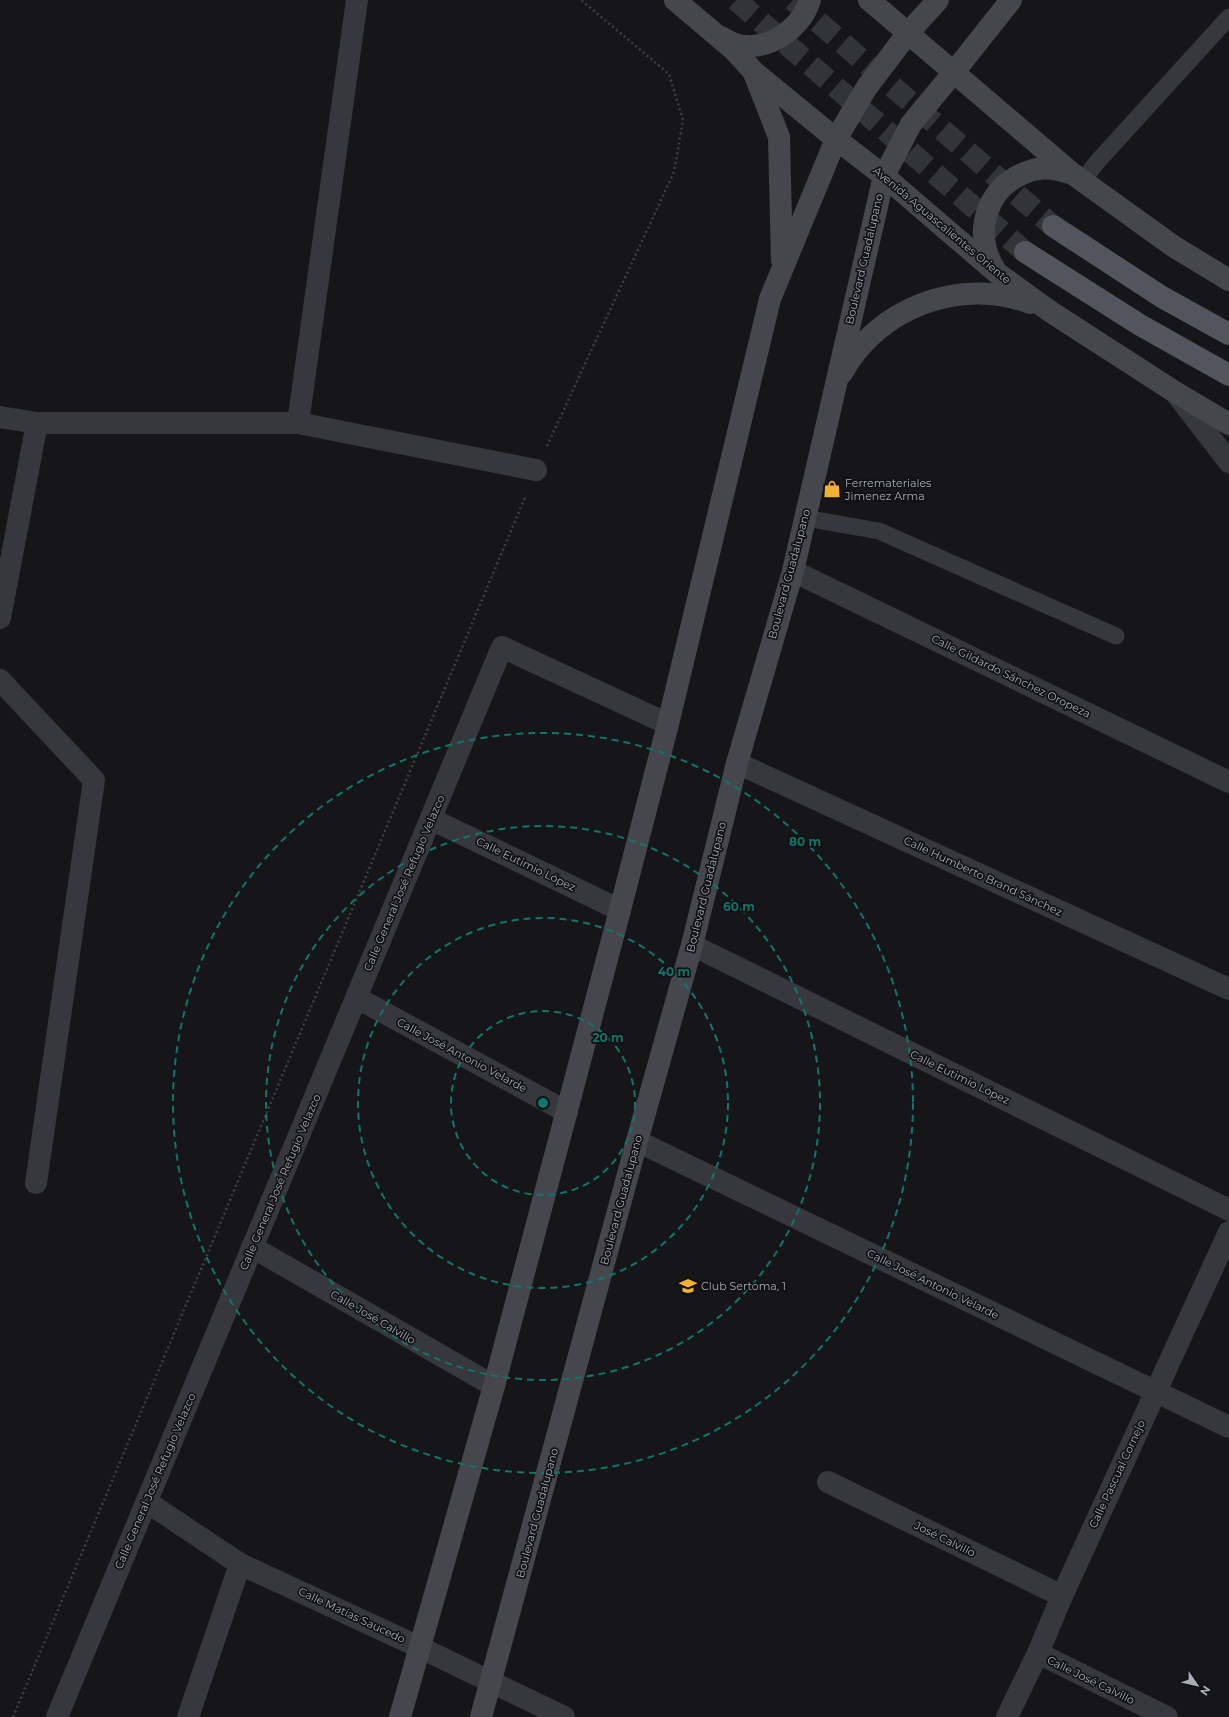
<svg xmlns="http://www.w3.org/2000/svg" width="1229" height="1717" viewBox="0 0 1229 1717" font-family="Montserrat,sans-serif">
<rect width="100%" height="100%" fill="#161618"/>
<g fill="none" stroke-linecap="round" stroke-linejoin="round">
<!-- primary-tunnel -->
<g stroke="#333438" stroke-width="22" stroke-dasharray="22 11" stroke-linecap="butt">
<path d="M736,0l289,252"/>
<path d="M793,0l260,226"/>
</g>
<!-- path -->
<g stroke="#3d3f44" stroke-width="2.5" stroke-dasharray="2 3" stroke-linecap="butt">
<path d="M547,446l127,-274 9,-52 -14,-46 -88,-74"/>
<path d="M13,1717l513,-1222"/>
</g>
<!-- lane -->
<g stroke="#37383d" stroke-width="17">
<path d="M1082,181l16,-20 131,-144"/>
<path d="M805,518l74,13 237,105"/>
</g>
<!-- street -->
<g stroke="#37383d" stroke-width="22">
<path d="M1175,392l54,70"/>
<path d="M0,417l37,6h261l238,47"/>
<path d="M298,423l59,-423"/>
<path d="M793,571l436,211"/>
<path d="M0,618l37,-195"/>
<path d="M0,680l94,100 -58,403"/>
<path d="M737,763l492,226"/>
<path d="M431,819l189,91"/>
<path d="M692,945l537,265"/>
<path d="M357,998l210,114"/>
<path d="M637,1141l592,286"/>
<path d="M252,1247l242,139"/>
<path d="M828,1482l234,114"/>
<path d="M147,1502l93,62 179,83 145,70"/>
<path d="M1038,1653l129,64"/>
<path d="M57,1717l445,-1070 166,77"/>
<path d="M188,1717l52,-153"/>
<path d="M1007,1717l31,-64 24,-57 167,-364"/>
</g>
<!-- secondary -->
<g stroke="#45474d" stroke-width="22">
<path d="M675,0l59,50 20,22 82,67 48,37 113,97 54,39 124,80 54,32"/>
<path d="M869,0l204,174 100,72 56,34"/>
<path d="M721,37c4,2 8,4 11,6 32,12 69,-13 78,-43"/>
<path d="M754,73l25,64 3,123"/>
<path d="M994,268c-22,-35 -7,-82 33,-96 14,-6 31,-3 45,2"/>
<path d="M842,373c35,-65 119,-97 188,-70"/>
<path d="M400,1717l94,-331 126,-476 48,-186 102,-425 66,-160 31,-52 41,-54 30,-33"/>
<path d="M481,1717l156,-576 55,-196 45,-182 56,-192 91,-395 27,-52 43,-52 57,-72"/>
</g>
<!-- primary -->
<g stroke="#53555c" stroke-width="22">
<path d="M1053,226l109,71 67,37"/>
<path d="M1025,252l115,73 89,50"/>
</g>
</g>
<!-- distance rings -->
<g fill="none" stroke="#0f766e" stroke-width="2" stroke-dasharray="7 5">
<circle cx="543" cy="1103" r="92"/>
<circle cx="543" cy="1103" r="185"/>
<circle cx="543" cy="1103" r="277"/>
<circle cx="543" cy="1103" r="370"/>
</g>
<!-- icons -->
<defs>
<g id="shop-bare" transform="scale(1.38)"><path d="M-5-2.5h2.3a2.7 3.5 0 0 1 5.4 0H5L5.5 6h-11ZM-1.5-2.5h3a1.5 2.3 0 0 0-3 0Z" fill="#f2b134" stroke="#111113" stroke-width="2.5" paint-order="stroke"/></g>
<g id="school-bare" transform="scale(1.38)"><path d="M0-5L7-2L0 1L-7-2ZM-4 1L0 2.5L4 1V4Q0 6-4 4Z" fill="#f2b134" stroke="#111113" stroke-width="2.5" paint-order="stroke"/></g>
</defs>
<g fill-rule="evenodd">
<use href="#shop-bare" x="832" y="489"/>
<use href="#school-bare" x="688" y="1286"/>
</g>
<g text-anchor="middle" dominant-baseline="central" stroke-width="3.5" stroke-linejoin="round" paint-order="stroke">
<!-- street labels -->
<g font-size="11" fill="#a8adb8" stroke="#111113">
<text transform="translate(942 225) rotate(40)">Avenida Aguascalientes Oriente</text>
<text transform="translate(864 259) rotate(-77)">Boulevard Guadalupano</text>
<text transform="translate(789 574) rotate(-75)">Boulevard Guadalupano</text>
<text transform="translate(1011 676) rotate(26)">Calle Gildardo Sánchez Oropeza</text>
<text transform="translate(526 864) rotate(26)">Calle Eutimio López</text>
<text transform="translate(983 876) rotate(25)">Calle Humberto Brand Sánchez</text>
<text transform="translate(404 883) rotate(-67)">Calle General José Refugio Velazco</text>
<text transform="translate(706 887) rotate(-76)">Boulevard Guadalupano</text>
<text transform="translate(462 1055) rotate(28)">Calle José Antonio Velarde</text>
<text transform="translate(960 1077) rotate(26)">Calle Eutimio López</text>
<text transform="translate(280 1182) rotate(-67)">Calle General José Refugio Velazco</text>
<text transform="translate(621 1200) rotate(-75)">Boulevard Guadalupano</text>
<text transform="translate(933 1284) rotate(26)">Calle José Antonio Velarde</text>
<text transform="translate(373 1317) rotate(30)">Calle José Calvillo</text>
<text transform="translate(1117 1474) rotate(-65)">Calle Pascual Cornejo</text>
<text transform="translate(155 1481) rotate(-67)">Calle General José Refugio Velazco</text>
<text transform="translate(537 1513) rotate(-75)">Boulevard Guadalupano</text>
<text transform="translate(945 1539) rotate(26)">José Calvillo</text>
<text transform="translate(352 1615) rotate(25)">Calle Matías Saucedo</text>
<text transform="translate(1091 1680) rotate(26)">Calle José Calvillo</text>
</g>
<!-- poi labels -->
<g font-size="11" fill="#a8adb8" stroke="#111113" text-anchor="start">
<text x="845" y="483">Ferremateriales<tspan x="845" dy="13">Jimenez Arma</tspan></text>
<text x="701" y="1286">Club Sertoma, 1</text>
</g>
</g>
<circle cx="543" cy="1103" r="6" fill="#0f766e" stroke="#111113" stroke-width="2"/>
<g font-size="12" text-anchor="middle" font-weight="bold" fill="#0f766e" stroke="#111113" stroke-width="3.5" stroke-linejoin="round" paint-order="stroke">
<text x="805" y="846">80 m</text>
<text x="739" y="911">60 m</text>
<text x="674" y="976">40 m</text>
<text x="608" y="1042">20 m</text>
</g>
<!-- north arrow -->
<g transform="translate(1197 1685) rotate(124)" stroke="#111113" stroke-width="3" paint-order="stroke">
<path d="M0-3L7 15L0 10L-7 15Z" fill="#a8adb8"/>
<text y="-6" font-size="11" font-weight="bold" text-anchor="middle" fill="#a8adb8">N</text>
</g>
</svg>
